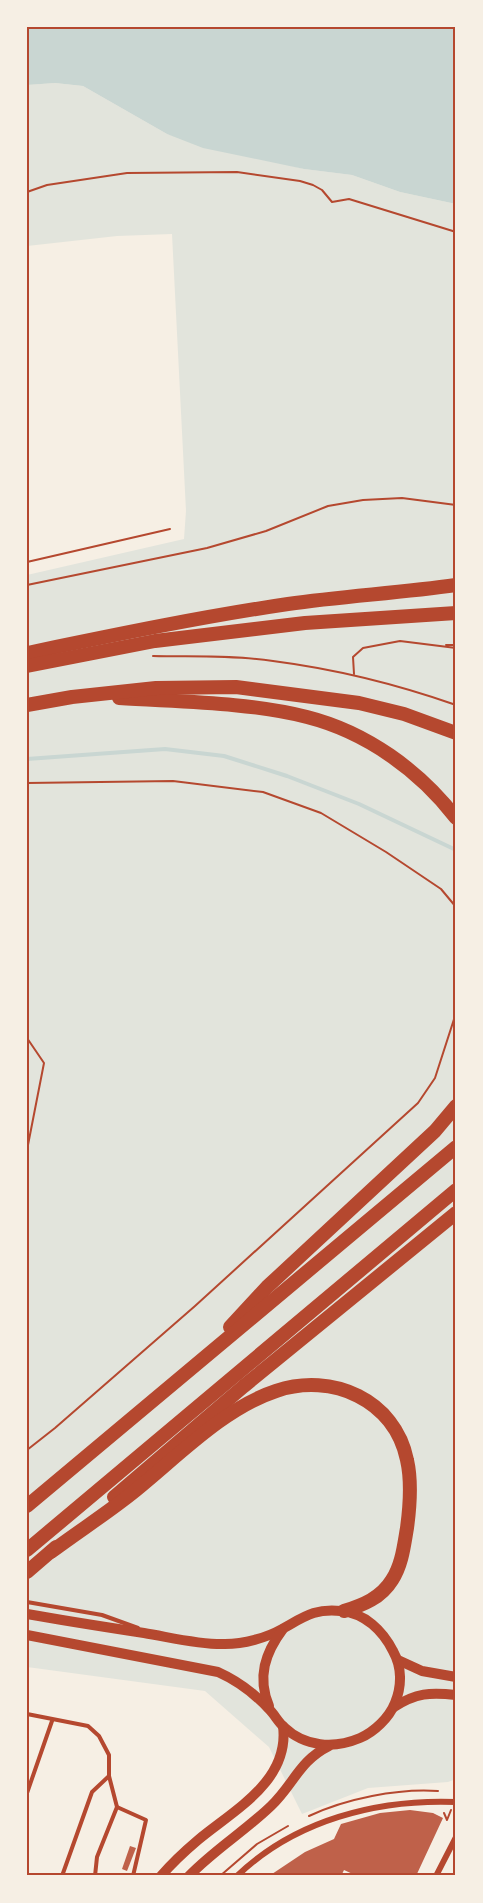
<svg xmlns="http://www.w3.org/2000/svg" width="483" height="1903" viewBox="0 0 483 1903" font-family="'DM Sans',sans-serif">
<rect width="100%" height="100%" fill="#f6efe4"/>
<!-- green -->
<path fill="#e2e4dc" d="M55,83l28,3 84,48 137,35 48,6 48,17 56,12v1575l-8,3 -80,6 -66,26 -33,-67 -64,-56 -178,-24v-1092l157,-36 2,-28 -14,-277 -55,2 -90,10v-161z"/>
<!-- water -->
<path fill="#c9d6d2" d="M27,27h429v177l-56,-12 -48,-17 -48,-6 -101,-21 -36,-14 -84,-48 -28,-3 -28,2z"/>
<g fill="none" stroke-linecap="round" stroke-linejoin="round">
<!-- stream -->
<path stroke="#c9d6d2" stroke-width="4" d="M27,759l138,-10 59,7 63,20 72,28 97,46"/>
</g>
<!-- building -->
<g fill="#bf614a">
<path d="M410,1810l23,3 10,5 -27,58h-59l-13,-6 -3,6h-72l36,-24 29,-13 7,-15 39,-11z"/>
<path d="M130,1846l6,2 -9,23 -5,-2z"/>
</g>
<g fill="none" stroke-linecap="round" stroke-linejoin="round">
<!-- path -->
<g stroke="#b5482f" stroke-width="2">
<path d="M27,192l20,-7 80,-12 110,-1 63,9 13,4 9,5 10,12 17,-3 107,33"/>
<path d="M27,562l143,-33"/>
<path d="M27,585l180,-37 59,-17 62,-25 35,-6 39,-2 54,7"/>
<path d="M446,645h10"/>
<path d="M153,656c39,1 80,-1 120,5 62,8 123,23 183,44"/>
<path d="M354,674l-1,-17 10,-9 37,-7 56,7"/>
<path d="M27,783l146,-2 90,11 58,21 65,39 55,37 15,18"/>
<path d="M27,1038l17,25 -17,87"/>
<path d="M27,1450l28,-22 140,-122 223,-203 17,-25 21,-65"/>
<path d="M444,1813l3,7 4,-10"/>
<path d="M309,1816c36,-17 89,-28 129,-25"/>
<path d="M220,1876l37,-32 31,-18"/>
</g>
<!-- service -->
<g stroke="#b5482f" stroke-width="4">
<path d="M27,1602l75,13 36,13"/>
<path d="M27,1714l61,12 11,10 10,19v21l8,31"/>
<path d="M27,1793l25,-72"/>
<path d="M62,1876l30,-84 17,-16"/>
<path d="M95,1876l2,-19 20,-50 29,13 -13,56"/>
</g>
<!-- minor -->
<g stroke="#b5482f" stroke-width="6">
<path d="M237,1876c58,-56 140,-77 219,-74"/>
<path d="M436,1876l20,-39"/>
</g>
<!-- secondary -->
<g stroke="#b5482f" stroke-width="10">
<path d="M27,1614c39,7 78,13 117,19 25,4 56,12 81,11 19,0 41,-6 57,-15 22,-12 33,-21 59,-18 24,2 42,20 52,40 9,16 9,35 2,52 -6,15 -21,29 -35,35 -26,11 -55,9 -76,-11 -6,-5 -9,-12 -15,-18 -14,-15 -31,-28 -51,-37l-191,-37"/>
<path d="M398,1660l24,11 34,6"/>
<path d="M269,1706c-12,-29 -4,-53 14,-77"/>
<path d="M394,1707c22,-14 36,-15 62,-12"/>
<path d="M161,1876c11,-13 24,-25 37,-36 36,-30 92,-59 85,-114"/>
<path d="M189,1876c25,-26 56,-45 82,-70 23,-22 28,-45 58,-60"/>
</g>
<!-- motorway -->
<g stroke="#b5482f" stroke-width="14">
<path d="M27,653c87,-18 173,-36 261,-49 56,-8 112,-11 168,-19"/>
<path d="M27,666l128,-25 150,-18 151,-10"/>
<path d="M119,698c61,4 129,4 188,19 59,15 112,53 149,101"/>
<path d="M27,705l45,-8 84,-9 80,-1 123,16 45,11 52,19"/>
<path d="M230,1327l37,-40 168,-156 21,-25"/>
<path d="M114,1497l130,-111 212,-173"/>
<path d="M27,1506l429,-359"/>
<path d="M27,1550l429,-360"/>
<path d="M51,1552c28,-21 58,-40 85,-62 42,-34 88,-82 140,-99 56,-19 119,9 131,69 5,22 3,46 0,68 -3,17 -5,37 -15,52 -11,18 -29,25 -48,31"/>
<path d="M27,1572l29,-25"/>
</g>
</g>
<!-- border -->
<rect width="483" height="1903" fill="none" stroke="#f6efe4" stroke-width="57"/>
<rect x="28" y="28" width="426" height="1846" fill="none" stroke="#b5482f" stroke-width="2"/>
</svg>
